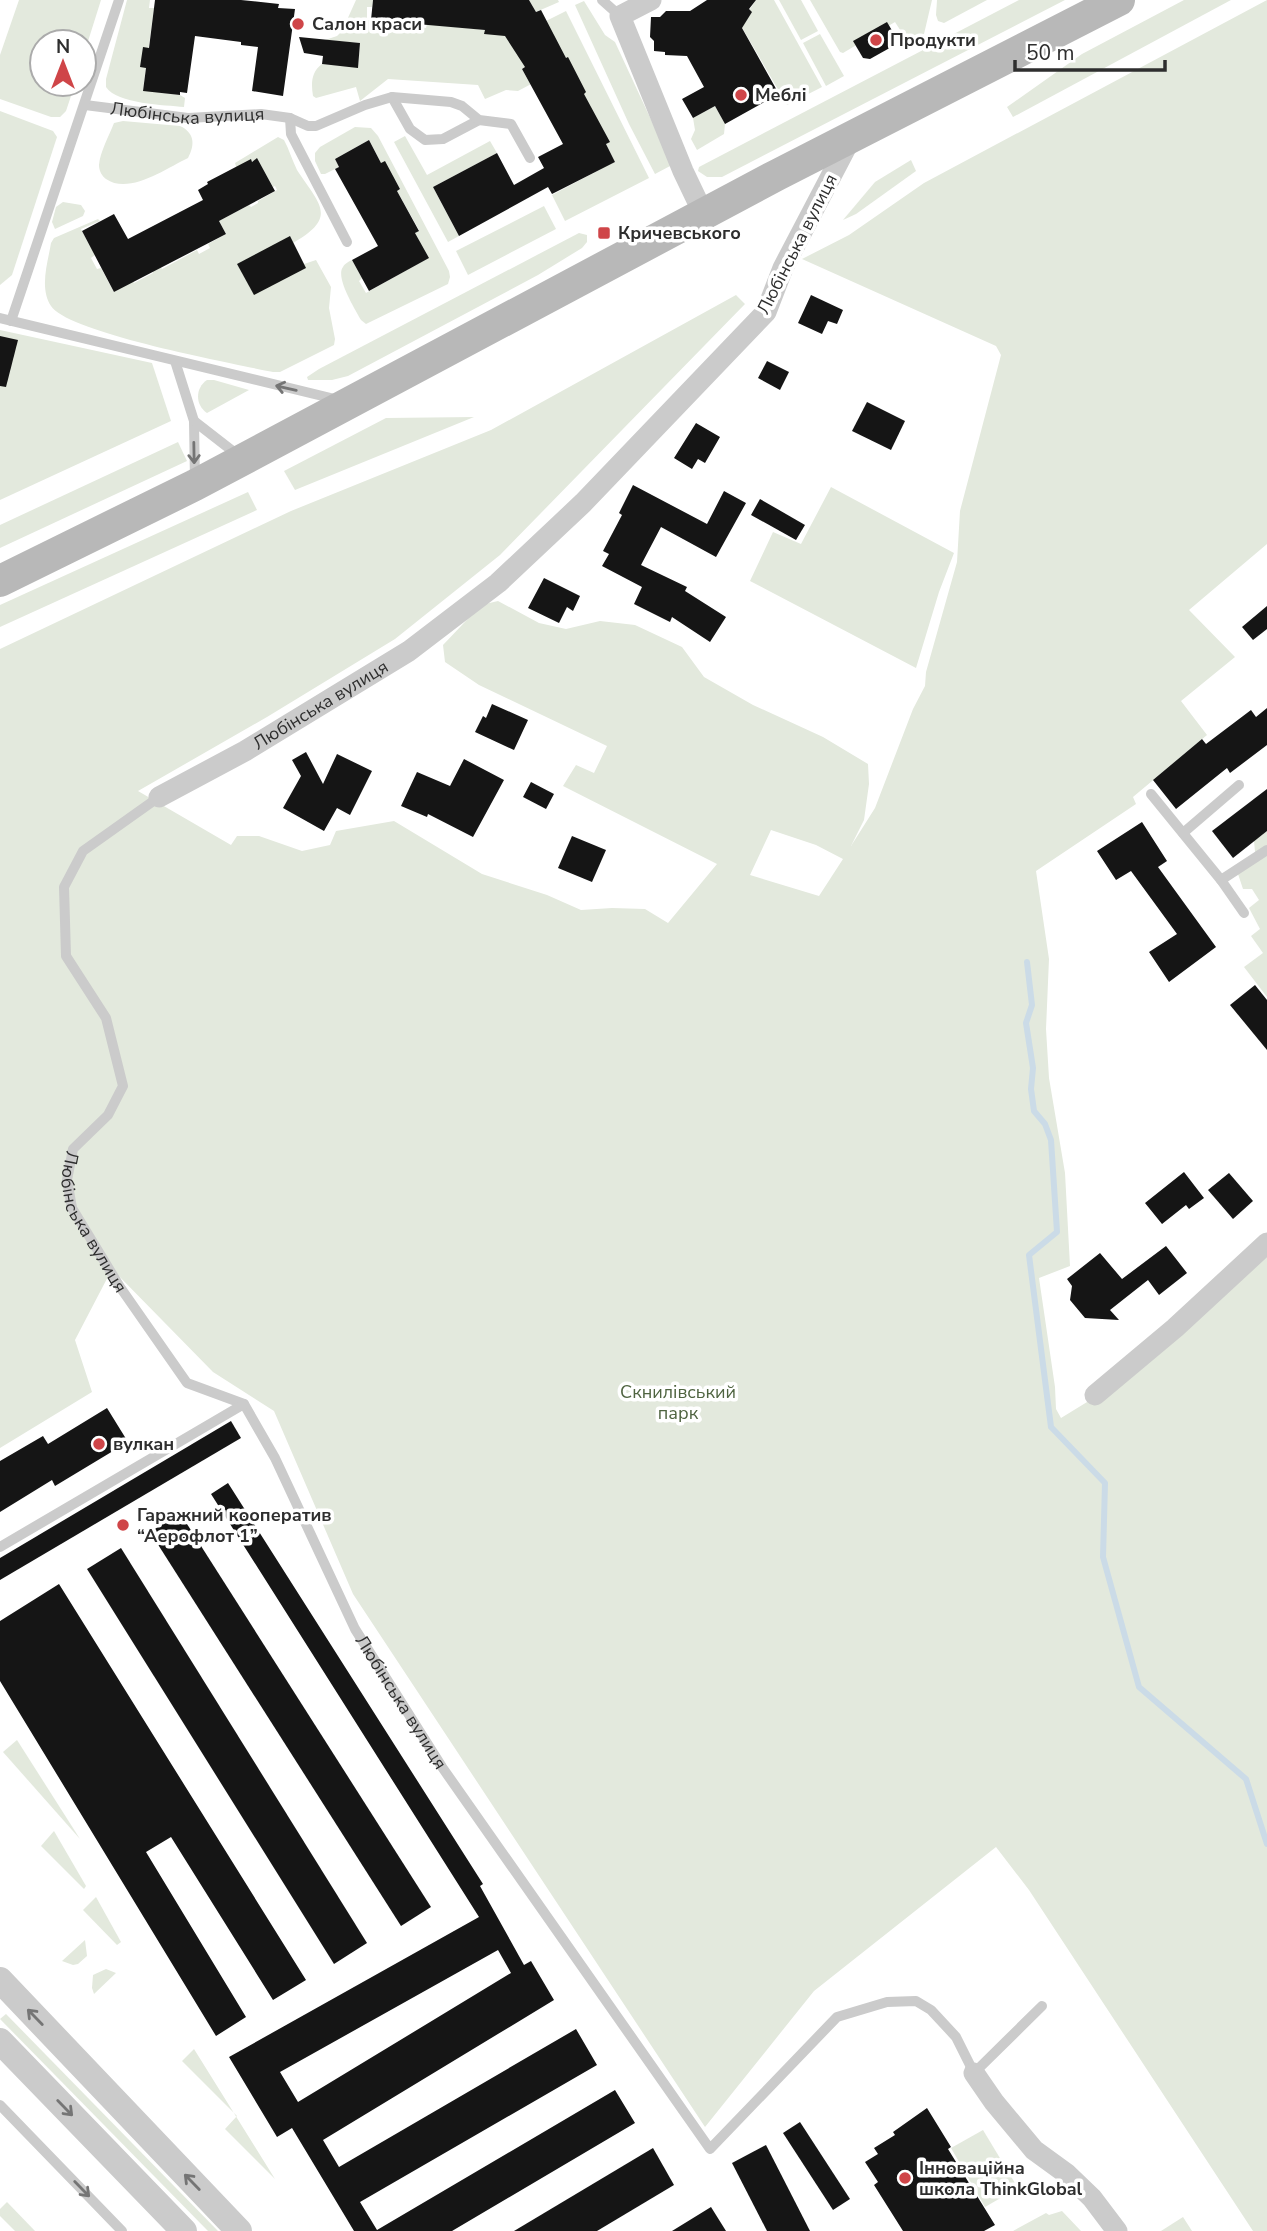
<svg xmlns="http://www.w3.org/2000/svg" width="1267" height="2231" viewBox="0 0 1267 2231" font-family="'Nunito Sans',sans-serif">
<rect width="100%" height="100%" fill="#fff"/>
<!-- green -->
<g fill="#e3e9dd" fill-rule="evenodd">
<path d="M19,0h82l-17,54v-12h-42v42h33l-9,27 -6,6h-9l-51,-18v-44z"/>
<path d="M127,0h23l-1,8h5l-11,82 37,5 5,3 -1,9c-19,-2 -67,-3 -78,-20v-8z"/>
<path d="M356,0h17l-1,7h-5v13l49,3 1,4 9,1 1,-4 58,6v4l21,-2 11,23 2,-2 7,13 -4,3 6,11 7,2 -17,9 -12,-1 -21,9 -7,-14 -90,-6 -28,22 -4,-14 -40,11 -3,-2c-2,-12 -2,-24 9,-32l36,3 2,-24 -35,-3 12,-4 5,-5z"/>
<path d="M529,0h29l1,2 -23,10z"/>
<path d="M756,0h18l48,87 -35,18 -47,-81z"/>
<path d="M779,0h22l17,31 -17,9z"/>
<path d="M810,0h122l-8,34 -13,7 -5,-2 -11,-17 -52,31 -3,-1z"/>
<path d="M937,0h50l-43,23 -6,-2 -2,-6z"/>
<path d="M1019,0h46l-343,177h-15l-9,-6 1,-4z"/>
<path d="M1184,0h47l-218,117 -6,-10 75,-53z"/>
<path d="M1267,0v544l-78,66 46,47 -54,44 26,34 -74,62 3,7 -100,67 13,88 -3,70 3,49 16,95 5,93 -31,12 16,109 1,22 5,9 31,-19 175,-150v982h-14l-224,-341 -33,-43 -182,144 -109,136 -352,-533 -79,-183 -61,-39 -101,-103 -37,71 17,52 -92,56v-799l291,-138 200,-81 245,-135 9,9 -245,251 -105,84 -128,78 -129,74 93,54 6,-9h22l43,15 28,-6 6,-14 58,-10 88,53 65,21 34,15 31,-2 33,1 23,14 49,-59 -154,-78 13,-21 18,8 13,-27 -128,-61 -34,-23 -2,-17 38,-40 17,-4 41,22 27,6 34,-8 35,4 47,22 22,30 49,28 70,32 45,27 1,20 -5,36 -13,26 24,-38 38,-99 12,-23 1,-14 31,-110 3,-51 41,-156 -5,-9 -194,-87 47,-24 75,-52zM771,830l45,15 27,14 -24,37 -69,-21z"/>
<path d="M584,1l21,34 10,7 57,123 -17,9 -26,-50 -54,-119z"/>
<path d="M566,11l83,167 -84,43 -13,-26 49,-26 8,-9 2,4 4,-2 -69,-141z"/>
<path d="M820,34l24,42 -18,10 -23,-43z"/>
<path d="M715,106l10,18 -1,10 -27,16 -6,-11 4,-9 -2,-12z"/>
<path d="M0,111l53,20 4,6 -45,138 -12,10z"/>
<path d="M123,121l57,5c15,7 15,19 8,32 -23,11 -59,37 -82,21 -4,-3 -7,-8 -7,-14 1,-13 10,-29 15,-42z"/>
<path d="M355,127l16,1 7,8 71,135 1,6 -2,7 -82,40 -5,-4c-6,-11 -26,-43 -18,-53 1,-3 7,-6 9,-7l10,18 -3,3 7,12 62,-35 -13,-25 4,-3 -22,-39 3,-2 -5,-9 -4,1v-8l-6,-11 -4,1 -12,-23 -34,19 4,8 -14,7h-4l-6,-13v-8l5,-6z"/>
<path d="M405,136l22,39 63,-34 7,12 -64,34 26,49 -11,6 -54,-100z"/>
<path d="M278,137l6,3c5,9 8,20 13,30 22,34 42,47 -4,73l11,21 12,-4 15,27 -2,21 6,31 -1,6 -54,27h-7c-38,-8 -205,-39 -222,-66 -12,-18 -3,-44 0,-63l3,-5 44,-19 2,2 -19,8 14,26 -4,3 6,11 4,-1 13,24 18,-13 2,4 19,-10 -1,-4 7,-4 3,4 35,-19 2,4 11,-6 -2,-4 18,-10 -7,-13 30,-16 2,2 7,-4v-2l19,-11 -2,-4 -2,1 -16,-28 -20,11 -2,-7z"/>
<path d="M911,160l5,11 -60,43 -13,6 32,-38z"/>
<path d="M63,202l18,3 4,6 -2,5 -28,13 -3,-7 4,-15z"/>
<path d="M544,206l12,23 -88,46 -12,-24z"/>
<path d="M579,233l8,2v7l-5,6 -44,27 -190,101 -16,4h-24l-1,-3 12,-8z"/>
<path d="M0,330l152,33 19,58 -171,79z"/>
<path d="M207,380h7l35,10 -42,23c-12,-8 -12,-25 0,-33z"/>
<path d="M474,417l-179,73 -11,-19 102,-53z"/>
<path d="M178,442l9,19 -187,87v-23z"/>
<path d="M831,487l123,66 -15,39 -23,76 -166,-87 23,-49 28,12z"/>
<path d="M248,492l9,18 -257,117v-22z"/>
<path d="M1267,831v166l-23,-30 19,-14 -12,-17 9,-7 -11,-21 10,-8 -7,-11h-9l-6,-18 19,-9 -2,-21z"/>
<path d="M17,1740l63,99 -77,-87z"/>
<path d="M54,1831l32,55 -2,3 -43,-43z"/>
<path d="M96,1897l25,45 -4,3 -34,-35z"/>
<path d="M85,1940l2,16 -9,8 -5,1 -11,-4z"/>
<path d="M106,1969l10,4 -22,21 -2,-6 1,-13z"/>
<path d="M6,2014l212,217h-10l-208,-212z"/>
<path d="M194,2049l81,130 -50,-50 12,-13 -55,-55z"/>
<path d="M983,2130l35,58 -33,19 -34,-59z"/>
<path d="M7,2202l28,29h-20l-15,-15v-7z"/>
<path d="M1062,2211l19,20h-68l33,-18 3,2z"/>
<path d="M1183,2217l9,14h-31z"/>
</g>
<g fill="none" stroke-linecap="round" stroke-linejoin="round">
<!-- stream -->
<path stroke="#cbdbe7" stroke-width="6" d="M1027,962l5,43 -6,18 7,45 -2,21 3,22 11,13 6,16 6,92 -28,23 22,172 54,56 -2,74 36,130 107,92 21,65"/>
</g>
<!-- building -->
<g fill="#151515" fill-rule="evenodd">
<path d="M155,0h86l38,4 -1,4 17,1 -12,87 -31,-5 6,-44 -17,-2v-3l-46,-6 -8,57 -7,-1v3l-37,-4 3,-23 -6,-1 3,-20 6,1z"/>
<path d="M373,0h156l7,12 5,-2 25,48 2,-1 18,35 -2,2 26,48 -4,2 9,18 -63,32 -4,-7 -89,49 -26,-49 64,-34 17,32 30,-17 -6,-11 25,-13 -41,-75 3,-2 -20,-31 -21,-2 1,-4 -114,-10z"/>
<path d="M707,0h49l-7,9 3,3 -10,16 37,66 -54,30 -10,-18 -22,12 -11,-19 22,-12 -17,-31 -22,-1v-3l-11,-1v-10l-4,-4 1,-20h9l6,-6h24z"/>
<path d="M887,22l10,17 -2,6 -25,14 -7,-1 -10,-17z"/>
<path d="M299,37l61,6 -2,25 -36,-4 1,-8 -19,-3z"/>
<path d="M369,140l12,23 4,-2 15,28 -3,2 22,40 -4,2 14,25 -60,33 -17,-31 26,-14 -43,-77 4,-2 -4,-8z"/>
<path d="M257,158l18,33 -56,30 7,13 -112,58 -32,-61 32,-17 14,25 75,-39 -5,-10 10,-6 -1,-2 44,-23 1,3z"/>
<path d="M290,236l16,32 -52,27 -17,-31z"/>
<path d="M811,295l32,15 -6,14 -9,-3 -6,13 -24,-11z"/>
<path d="M0,336l18,4 -12,47 -6,-1z"/>
<path d="M767,361l22,11 -9,18 -22,-12z"/>
<path d="M867,402l38,19 -14,29 -39,-19z"/>
<path d="M696,423l24,14 -15,26 -7,-4 -6,10 -18,-11z"/>
<path d="M633,485l74,39 17,-33 22,12 -30,54 -55,-30 -20,38 46,22 -2,4 41,26 -16,25 -38,-25 -2,5 -36,-18 8,-17 -40,-21 7,-12 -6,-3 19,-36 -3,-2z"/>
<path d="M760,499l45,26 -9,15 -45,-25z"/>
<path d="M544,578l36,18 -7,15 -6,-4 -8,16 -31,-15z"/>
<path d="M1267,606v23l-14,11 -11,-13z"/>
<path d="M492,704l36,16 -14,30 -39,-18 8,-16 3,2z"/>
<path d="M1267,708v37l-37,28 -3,-5 -51,41 -23,-29 49,-41 4,5 45,-34 5,7z"/>
<path d="M306,752l17,32 14,-30 35,17 -22,44 -13,-7 -13,23 -41,-23 18,-32 -9,-16z"/>
<path d="M464,759l40,21 -31,57 -45,-23 -1,3 -26,-11 16,-34 33,14z"/>
<path d="M531,782l23,12 -8,15 -23,-12z"/>
<path d="M1267,789v42l-34,27 -21,-27z"/>
<path d="M1142,822l25,39 -9,6 58,80 -47,35 -20,-30 28,-18 -46,-63 -15,9 -19,-29z"/>
<path d="M572,836l34,14 -14,32 -34,-14z"/>
<path d="M1255,985l12,15v50l-37,-45z"/>
<path d="M1184,1172l20,26 -15,11 -3,-4 -24,19 -17,-21z"/>
<path d="M1229,1173l24,28 -20,18 -25,-29z"/>
<path d="M1166,1246l21,27 -28,22 -11,-15 -38,30 9,10 -34,-2 -15,-18 2,-14 -5,-7 33,-26 22,26z"/>
<path d="M107,1408l21,34 -73,44 -3,-6 -52,32v-51l43,-25 5,8z"/>
<path d="M231,1421l10,17 -241,142v-22z"/>
<path d="M228,1483l255,401 -3,2 44,79 7,-4 23,39 -231,140 16,27 237,-138 21,36 -237,137 17,28 238,-140 20,33 -183,108h-98l-62,-103 -15,9 -48,-80 250,-140 -268,-423zM498,1950l13,23 -213,129 -18,-30z"/>
<path d="M180,1513l251,394 -30,19 -251,-394z"/>
<path d="M121,1548l246,395 -33,21 -247,-395z"/>
<path d="M59,1584l247,396 -33,20 -102,-163 -25,15 100,165 -30,19 -216,-355v-60z"/>
<path d="M927,2108l24,39 -3,2 47,76 -11,6h-81l-29,-46 4,-3 -13,-20 13,-8 -4,-6 21,-13 -2,-3z"/>
<path d="M800,2122l50,77 -17,11 -50,-77z"/>
<path d="M766,2145l44,86h-43l-35,-68z"/>
<path d="M653,2148l21,37 -77,46h-83z"/>
<path d="M711,2207l15,24h-54z"/>
</g>
<g fill="none" stroke-linecap="round" stroke-linejoin="round">
<!-- service -->
<g stroke="#cbcbcb" stroke-width="10">
<path d="M602,0l18,16"/>
<path d="M392,97l18,32 15,11 18,-1 36,-19"/>
<path id="s1" d="M85,105l103,13 73,-4 29,4 18,8h8l49,-21 27,-8 59,5 11,4 17,14 32,4 19,34"/>
<path d="M290,118l1,16 56,108"/>
<path d="M0,318l339,82"/>
<path d="M11,321l108,-321"/>
<path d="M175,361l19,60 1,61"/>
<path d="M194,421l45,35"/>
<path d="M1151,794l70,86 46,-30"/>
<path id="s2" d="M159,797l-76,54 -19,36 2,69 40,62 17,68 -15,29 -35,34 -6,31 5,28 48,79 67,96 57,21 31,54 80,171 87,138 268,382 127,-132 50,-15 29,-1 15,9 25,27 18,36 68,-67"/>
<path d="M1183,833l56,-48"/>
<path d="M1221,880l23,33"/>
<path d="M0,1547l244,-143"/>
<path d="M0,2105l122,126"/>
</g>
<!-- minor -->
<g stroke="#cbcbcb" stroke-width="21">
<path d="M651,0l-31,16 63,155 21,44"/>
<path id="s3" d="M159,797l86,-46 164,-100 89,-68 85,-80 183,-191 17,-44 68,-130"/>
<path d="M1095,1395l80,-67 92,-85"/>
<path d="M974,2073l20,29 40,48 33,24 25,24 25,33"/>
</g>
<!-- tertiary -->
<g stroke="#cbcbcb" stroke-width="26">
<path d="M0,1980l239,251"/>
<path d="M0,2041l184,190"/>
</g>
<!-- secondary -->
<path stroke="#b8b8b8" stroke-width="32" d="M0,581l195,-96 582,-310 342,-175"/>
</g>
<!-- one-way arrows -->
<defs><path id="oneway-shaft" d="M-6 0H5M1.5-3L5.5 0L1.5 3" fill="none" stroke-width="1.6" stroke-linecap="round" stroke-linejoin="round" transform="scale(1.75)"/></defs>
<g stroke="#757575">
<use href="#oneway-shaft" transform="translate(286 388) rotate(-167)"/>
<use href="#oneway-shaft" transform="translate(194 453) rotate(89)"/>
<use href="#oneway-shaft" transform="translate(35 2017) rotate(-134)"/>
<use href="#oneway-shaft" transform="translate(65 2108) rotate(46)"/>
<use href="#oneway-shaft" transform="translate(192 2182) rotate(-134)"/>
<use href="#oneway-shaft" transform="translate(82 2189) rotate(46)"/>
</g>
<!-- markers -->
<g fill="#cf4548" stroke="#fff" stroke-width="2.5">
<circle cx="298" cy="24" r="7"/>
<circle cx="876" cy="40" r="7"/>
<circle cx="741" cy="95" r="7"/>
<rect x="597" y="226" width="14" height="14" rx="3.5"/>
<circle cx="99" cy="1444" r="7"/>
<circle cx="123" cy="1525" r="7"/>
<circle cx="905" cy="2178" r="7"/>
</g>
<g text-anchor="middle" dominant-baseline="central" stroke-width="7" stroke-linejoin="round" paint-order="stroke">
<!-- poi labels -->
<g font-size="18" font-weight="bold" fill="#2e2e2e" stroke="#fff" text-anchor="start">
<text x="312" y="24">Салон краси</text>
<text x="890" y="40">Продукти</text>
<text x="755" y="95">Меблі</text>
<text x="618" y="233">Кричевського</text>
<text x="113" y="1444">вулкан</text>
<text x="137" y="1515">Гаражний кооператив<tspan x="137" dy="21">“Аерофлот 1”</tspan></text>
<text x="919" y="2168">Інноваційна<tspan x="919" dy="21">школа ThinkGlobal</tspan></text>
</g>
<!-- street labels -->
<g font-size="18" fill="#2e2e2e" stroke="#fff">
<text stroke="none"><textPath href="#s1" startOffset="103">Любінська вулиця</textPath></text>
<text transform="translate(797 244) rotate(-63)">Любінська вулиця</text>
<text stroke="none"><textPath href="#s3" startOffset="186">Любінська вулиця</textPath></text>
<text stroke="none"><textPath href="#s2" startOffset="508">Любінська вулиця</textPath></text>
<text stroke="none"><textPath href="#s2" startOffset="1096">Любінська вулиця</textPath></text>
</g>
<!-- park labels -->
<g font-size="18" fill="#4f6440" stroke="#fff">
<text x="678" y="1392">Скнилівський<tspan x="678" dy="21">парк</tspan></text>
</g>
</g>
<!-- north arrow -->
<g transform="translate(63 63)"><circle r="33" fill="#ffffff" stroke="#ababab" stroke-width="2"/>
<path d="M0-5L12 26L0 18L-12 26Z" fill="#cf4548"/>
<text y="-10" font-size="19" font-weight="bold" text-anchor="middle" fill="#2e2e2e">N</text>
</g>
<!-- scale -->
<path d="M1015 60v10h150v-10" fill="none" stroke="#2e2e2e" stroke-width="3.5"/>
<text x="1026" y="60" font-size="21" fill="#2e2e2e" stroke="#ffffff" stroke-width="5" paint-order="stroke">50 m</text>
</svg>
